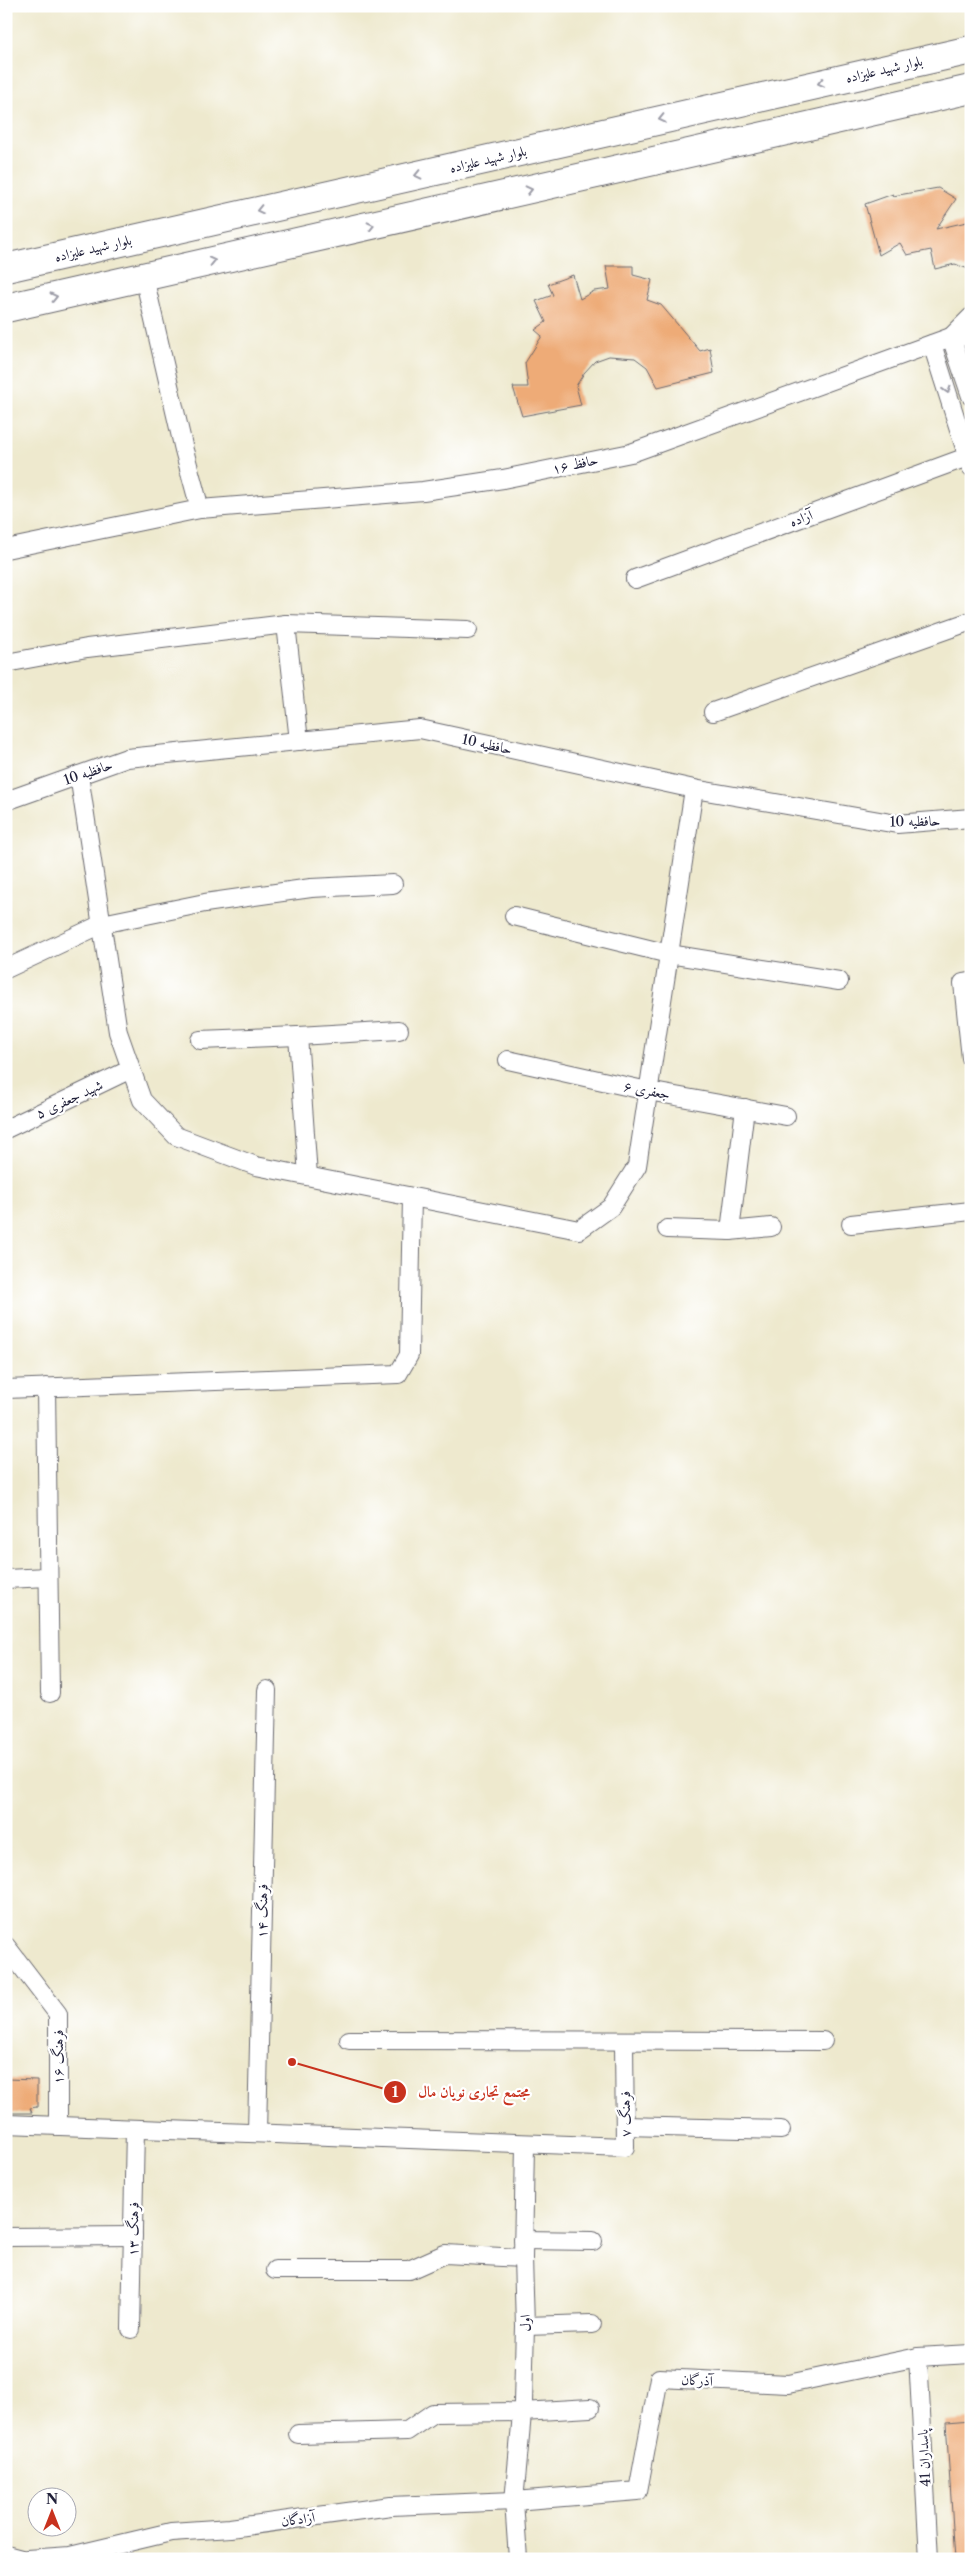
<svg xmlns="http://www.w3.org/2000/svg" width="977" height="2565" viewBox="0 0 977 2565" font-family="'Libre Caslon Text',Amiri,serif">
<rect width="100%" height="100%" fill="#fff"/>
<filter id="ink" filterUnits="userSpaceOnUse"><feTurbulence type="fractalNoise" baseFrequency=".02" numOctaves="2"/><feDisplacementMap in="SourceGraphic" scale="10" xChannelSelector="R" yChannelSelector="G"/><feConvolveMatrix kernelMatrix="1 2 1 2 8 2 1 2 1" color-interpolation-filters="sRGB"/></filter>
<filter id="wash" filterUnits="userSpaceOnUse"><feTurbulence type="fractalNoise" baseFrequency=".0096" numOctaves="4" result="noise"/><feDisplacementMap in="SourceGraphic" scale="20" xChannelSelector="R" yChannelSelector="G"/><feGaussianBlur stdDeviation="1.12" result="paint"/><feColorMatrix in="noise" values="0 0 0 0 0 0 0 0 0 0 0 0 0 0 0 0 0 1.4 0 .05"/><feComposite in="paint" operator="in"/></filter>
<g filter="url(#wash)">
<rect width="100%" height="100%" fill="#eee9ce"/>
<g id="blocks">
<!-- building -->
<g fill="#eeab77">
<path d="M938,188l18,11 -20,30 35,-8v49l-16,-6 -20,5 -4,-19 -24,5 -7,-12 -21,12 -14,-51 28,-10v2z"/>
<path d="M606,266h27v9l19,5 -5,20 14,5 39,46 10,-3 4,25 -56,14 -11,-20 -12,-9 -26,-2 -14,5 -11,12 -8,13 5,19 -59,11 -9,-29h15l-3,-24 17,-27 -7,-6 11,-8 -10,-21 17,-6 -5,-11 25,-9 7,24 14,-8 16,-2z"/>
<path d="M6,2079l31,1v27l-7,1 2,5h-26z"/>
<path d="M971,2420v139h-16l-9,-137z"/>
</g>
</g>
</g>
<g filter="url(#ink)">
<use href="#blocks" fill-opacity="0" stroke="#69686e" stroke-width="1"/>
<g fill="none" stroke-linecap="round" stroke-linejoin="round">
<!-- street casing -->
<g stroke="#69686e" stroke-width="20">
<g id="street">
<path d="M144,277l40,173 16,59"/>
<path d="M971,317l-20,20 20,-1"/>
<path d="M932,344l39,123"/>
<path d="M6,549l194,-40 223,-18 80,-12 128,-26 320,-116 20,59"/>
<path d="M635,579l332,-122"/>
<path d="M286,624l13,117"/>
<path d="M6,663l81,-15 199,-24 182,6"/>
<path d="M713,712l258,-91"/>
<path d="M79,775l39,257 24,68 34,36 80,30 323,64 32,-23 26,-41 57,-377"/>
<path d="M6,801l121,-43 293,-29 274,60 203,35 74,-6"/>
<path d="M514,916l155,38 170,27"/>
<path d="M6,969l96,-45 103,-21 106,-15 82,-4"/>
<path d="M971,982l-8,1 8,75"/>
<path d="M200,1040l98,-4"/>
<path d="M508,1060l140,31 138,25"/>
<path d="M6,1129l125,-60"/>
<path d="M308,1176l-10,-140 101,-6"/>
<path d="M851,1224l120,-13"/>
<path d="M667,1229l63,2 41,-4"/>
<path d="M730,1231l15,-123"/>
<path d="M46,1387l4,306"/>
<path d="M6,1389l392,-15 11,-19 3,-158"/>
<path d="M6,1579l42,-2"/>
<path d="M6,1946l52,68v112"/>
<path d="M349,2040l474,1"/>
<path d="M6,2124l619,23 -1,-106"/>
<path d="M625,2126l156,4"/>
<path d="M257,2133l10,-443"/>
<path d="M6,2237l127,-1"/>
<path d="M523,2240l70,1"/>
<path d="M275,2270h134l36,-16 78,4"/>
<path d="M525,2326l67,-2"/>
<path d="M131,2329l4,-200"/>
<path d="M918,2357l11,202"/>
<path d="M298,2434l109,-3 26,-18 89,-1 68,-4"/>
<path d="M6,2555l15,4"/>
<path d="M27,2559l43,-3 101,-24 59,-4 161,-22 123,-5 124,-10 21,-113 129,6 130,-27 53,-3"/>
<path d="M518,2559l-4,-58 9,-98 2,-77 -2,-68 2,-114"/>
</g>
</g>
<!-- primary casing -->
<g stroke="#69686e" stroke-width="30">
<g id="primary">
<path d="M6,268l965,-218"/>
<path d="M6,308l965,-219"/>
</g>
</g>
<!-- street -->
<use href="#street" stroke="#fff" stroke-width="18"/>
<!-- primary -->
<use href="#primary" stroke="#fff" stroke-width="28"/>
</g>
<!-- one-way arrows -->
<defs><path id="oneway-chevron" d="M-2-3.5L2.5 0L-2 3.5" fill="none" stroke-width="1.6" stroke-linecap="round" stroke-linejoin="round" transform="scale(1.25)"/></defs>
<g stroke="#9c9ca7">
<use href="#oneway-chevron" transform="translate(821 83) rotate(167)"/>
<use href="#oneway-chevron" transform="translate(662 119) rotate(167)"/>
<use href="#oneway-chevron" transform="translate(418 175) rotate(167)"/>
<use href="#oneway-chevron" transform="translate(529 190) rotate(-13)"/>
<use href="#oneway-chevron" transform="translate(260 210) rotate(167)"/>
<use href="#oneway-chevron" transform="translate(371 226) rotate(-13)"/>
<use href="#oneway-chevron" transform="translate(212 261) rotate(-13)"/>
<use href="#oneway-chevron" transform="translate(54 297) rotate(-13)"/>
<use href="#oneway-chevron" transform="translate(947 390) rotate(73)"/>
</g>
</g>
<g text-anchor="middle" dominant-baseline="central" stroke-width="4.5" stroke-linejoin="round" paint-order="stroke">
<!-- street labels -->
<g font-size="14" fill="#22223b" stroke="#fff">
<text transform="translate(884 69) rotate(-13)">بلوار شهید علیزاده</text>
<text transform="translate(488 159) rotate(-13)">بلوار شهید علیزاده</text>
<text transform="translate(93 248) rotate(-13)">بلوار شهید علیزاده</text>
<text transform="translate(575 464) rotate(-12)">حافظ ۱۶</text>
<text transform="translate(801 518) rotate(-20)">آزاده</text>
<text transform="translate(487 744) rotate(12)">حافظیه 10</text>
<text transform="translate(88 772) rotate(-19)">حافظیه 10</text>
<text transform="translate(915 821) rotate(-1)">حافظیه 10</text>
<text transform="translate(647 1090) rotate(11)">جعفری ۶</text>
<text transform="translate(69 1099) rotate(-25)">شهید جعفری ۵</text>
<text transform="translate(262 1911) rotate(-89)">فرهنگ ۱۴</text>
<text transform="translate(58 2057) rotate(-90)">فرهنگ ۱۶</text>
<text transform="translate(625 2114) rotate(-90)">فرهنگ ۷</text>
<text transform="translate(133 2229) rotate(-89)">فرهنگ ۱۳</text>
<text transform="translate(525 2323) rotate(-91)">اول</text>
<text transform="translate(697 2380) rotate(3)">آذرگان</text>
<text transform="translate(924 2458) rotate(-93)">پاسداران 41</text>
<text transform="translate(298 2519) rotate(-8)">آزادگان</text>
</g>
</g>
<!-- callouts -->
<path fill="none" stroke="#c8321e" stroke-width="2" d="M292 2062L395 2092"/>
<g fill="#c8321e" stroke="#fff" stroke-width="2">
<circle cx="292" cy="2062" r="5"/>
<circle cx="395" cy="2092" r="12"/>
</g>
<g font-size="15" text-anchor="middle" font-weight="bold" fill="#fff">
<text x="395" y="2097">1</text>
</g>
<g font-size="15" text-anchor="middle" font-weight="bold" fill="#c8321e" stroke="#fff" stroke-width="4.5" stroke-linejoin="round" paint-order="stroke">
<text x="474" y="2097">مجتمع تجاری نویان مال</text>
</g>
<!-- margin -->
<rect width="977" height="2565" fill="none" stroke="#fff" stroke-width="25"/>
<!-- north arrow -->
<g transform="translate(52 2512)"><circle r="24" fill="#ffffff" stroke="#a7a7b1"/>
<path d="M0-4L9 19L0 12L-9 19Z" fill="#c8321e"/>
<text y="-8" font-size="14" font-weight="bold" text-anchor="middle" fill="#22223b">N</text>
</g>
</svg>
